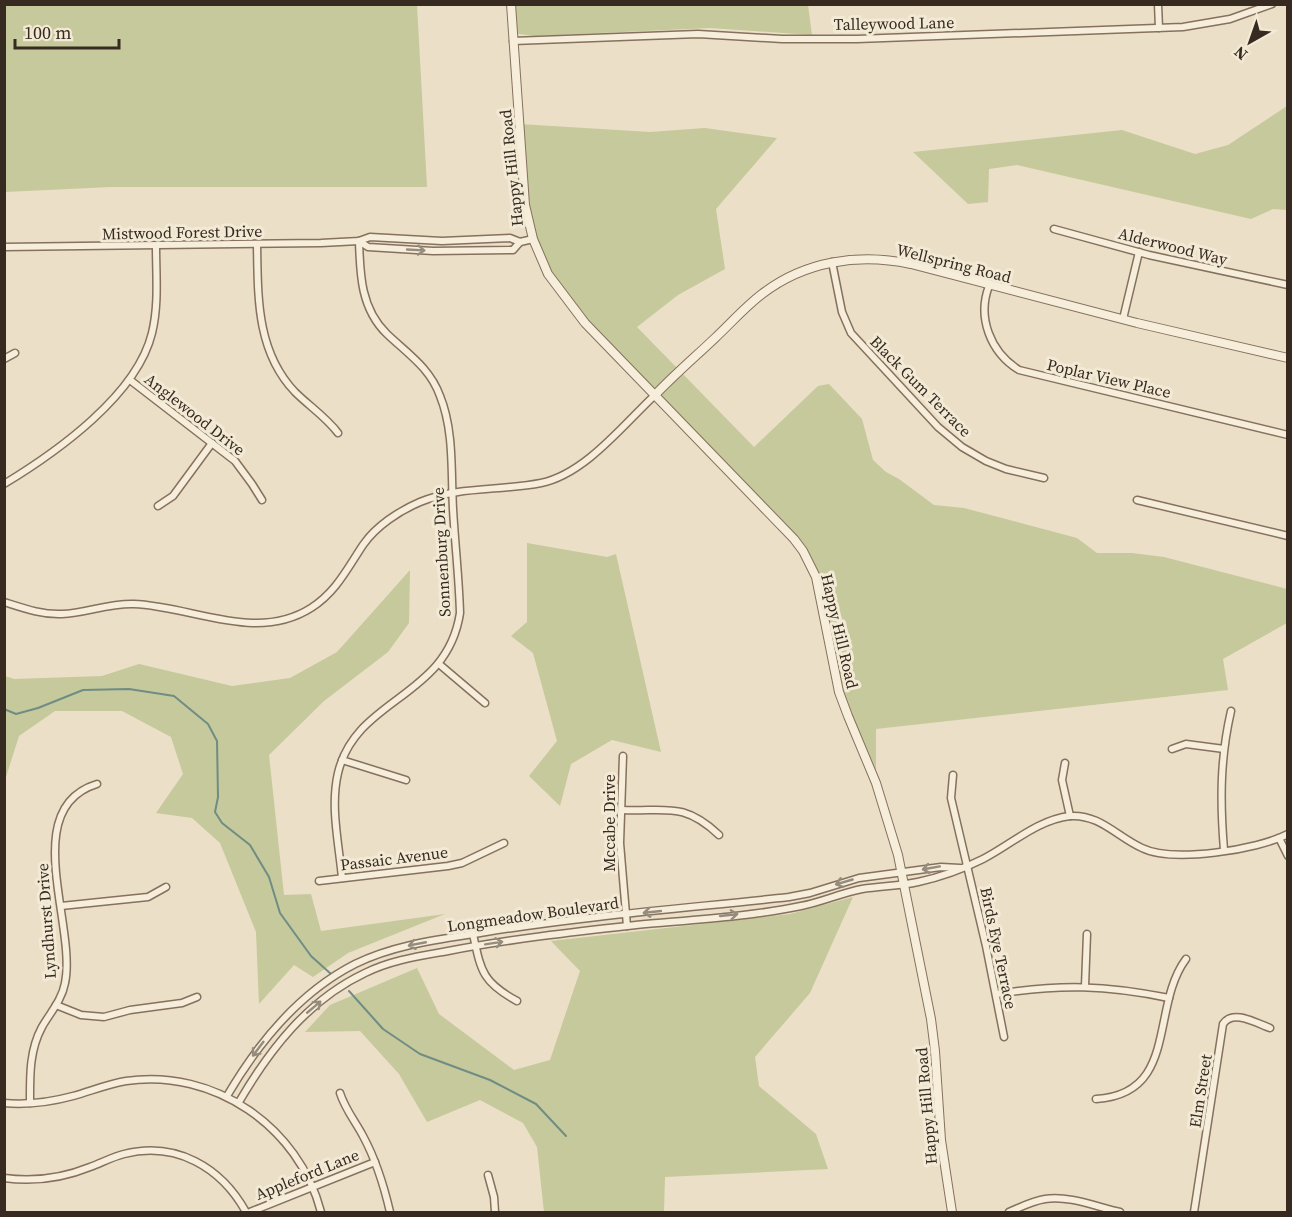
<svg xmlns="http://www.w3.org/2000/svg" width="1292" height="1217" viewBox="0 0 1292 1217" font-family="'Source Serif 4',serif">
<rect width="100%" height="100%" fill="#ebdfc7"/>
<!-- green -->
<g fill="#c5c99b">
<path d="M4,5h413l10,182h-316l-106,5z"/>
<path d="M511,5h297l4,30 -102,-7 -176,8 -22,-3z"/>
<path d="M1287,106v104l-14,-1 -22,10 -234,-54 -28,4 -1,33 -20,2 -55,-52 209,-22 73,24 33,-9z"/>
<path d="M519,124l131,8 55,-4 72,10 -61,71 9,60 -47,26 -41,32 117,120 64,-61 11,-2 33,35 11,41 13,12 13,7 35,26 30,3 113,30 20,15h35l32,4 123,32v34l-64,36 5,31 -352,39v54l-28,-67 -29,-130 -16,-35 -242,-258 -28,-54z"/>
<path d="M527,543l80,14 9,-3 45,198 -49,-12 -41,24 -11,42 -31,-30 28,-35 -24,-88 -22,-17 16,-14z"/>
<path d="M410,570l-1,53 -21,29 -64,49 -55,54 15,140 27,-1 10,37 124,-17 -97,39 -35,24 -19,-12 -35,39 -3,-72 -36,-89 -28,-25 -36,-5 27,-39 -12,-37 -49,-26h-67l-36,25 -14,44v-104l9,3 88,-3 37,-12 93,22 58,-8 47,-26z"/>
<path d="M853,897l-43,96 -55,64 4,29 57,48 12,35 -163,8 -1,35h-120l-7,-65 -14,-24 -43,-23 -53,22 -28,-48 -39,-43 -55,1 25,-27 87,-37 22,46 75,56 36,-10 30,-89 -29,-30 239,-27z"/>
</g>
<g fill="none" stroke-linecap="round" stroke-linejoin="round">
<!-- stream -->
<g stroke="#6f8d84" stroke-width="2">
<path d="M4,709l12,5 22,-6 45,-18 46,-1 45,7 34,28 9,17 1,56 -3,15 7,11 28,22 19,32 11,36 31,43 20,18"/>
<path d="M349,991l34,38 37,25 70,26 46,24 30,32"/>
</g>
<!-- minor casing -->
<g stroke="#85715e" stroke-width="9">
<g id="minor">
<path d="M1158,4l1,24"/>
<path d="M513,41l185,-7 84,5h75l326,-12 47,-8 42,-15"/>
<path d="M1054,229l95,26 139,30"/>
<path d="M359,241l9,6 65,4 80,-1 7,-8"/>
<path d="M257,244c1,52 -1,107 38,148 14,14 31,25 43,41"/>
<path d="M4,247l317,-4 38,-2 11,-4 72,4 68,-3 10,4 13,-3"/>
<path d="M832,262l10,50 9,21 87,94 24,20 24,14 20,8 38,9"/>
<path d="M989,286c-12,31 1,66 30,84l269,65"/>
<path d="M1123,319l16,-67"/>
<path d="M4,359l11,-6"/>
<path d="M130,380l105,81 17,23 10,16"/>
<path d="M4,484c53,-32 133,-89 148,-151 7,-29 4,-58 4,-87"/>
<path d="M1137,500l151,36"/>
<path d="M158,506l15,-10 39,-53"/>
<path d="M4,602c19,6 38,13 58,12 24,-1 47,-11 72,-10 58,2 122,39 177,4 25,-16 36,-39 52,-63 13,-19 36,-34 57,-43 38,-16 81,-11 121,-19 44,-9 82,-58 114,-88"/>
<path d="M439,664l46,39"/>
<path d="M1172,749l14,-5 38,5"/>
<path d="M623,756l-3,87 7,83"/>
<path d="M342,760l64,20"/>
<path d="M1065,763l-3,17 8,36"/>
<path d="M953,775l-2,23 35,148 18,91"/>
<path d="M622,810c43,2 61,-9 97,25"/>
<path d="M1279,838l9,18"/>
<path d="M1224,850c-4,-49 -4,-91 7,-139"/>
<path d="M342,878c-3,-34 -12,-71 -4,-105 18,-76 109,-74 122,-160 -1,-35 -5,-69 -7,-104 -2,-37 1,-79 -13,-113 -10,-28 -32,-42 -53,-62 -26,-25 -27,-59 -28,-93"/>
<path d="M319,881l129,-15 14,-3 42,-20"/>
<path d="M61,906l87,-9 18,-10"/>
<path d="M473,934c8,37 9,48 44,67"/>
<path d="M1085,986l2,-52"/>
<path d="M996,994c65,-10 109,-9 173,4"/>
<path d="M56,1005l25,10 23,2 26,-7 52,-7 15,-6"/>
<path d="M340,1093c5,16 15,28 23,43 13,24 21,50 27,76"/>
<path d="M227,1096c31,-53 71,-103 128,-132 40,-20 87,-25 131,-32 100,-16 202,-24 303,-35l21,-4 49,-15 82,-11 19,1"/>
<path d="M1096,1099c83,-5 54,-92 90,-140"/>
<path d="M239,1102c31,-53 69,-102 126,-129 26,-13 55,-17 83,-22 62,-12 125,-19 188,-26 53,-5 112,-8 165,-19 21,-4 40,-13 61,-17 19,-3 38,-3 56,-7 23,-5 45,-13 65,-23 29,-15 54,-39 87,-43 30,-2 47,21 72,32 31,15 115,2 146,-14"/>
<path d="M4,1103c23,2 47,-1 69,-7 18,-5 35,-12 53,-15 88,-13 173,46 195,131"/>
<path d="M30,1103c0,-26 -1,-52 12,-76 8,-14 20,-27 23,-44 12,-57 -47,-175 32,-199"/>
<path d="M488,1175l6,22 1,15"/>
<path d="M4,1178c30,4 59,0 86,-11 11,-4 22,-10 34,-13 52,-13 97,13 122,58"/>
<path d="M250,1212l125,-50"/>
<path d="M1009,1212c12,-5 23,-11 36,-13 24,-4 52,8 75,13"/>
<path d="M1194,1212l29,-188c10,-15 33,-1 47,4"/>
</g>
</g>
<!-- tertiary casing -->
<g stroke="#85715e" stroke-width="10">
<g id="tertiary">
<path d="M511,4l14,201 8,34 15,35 37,49 209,216 9,12 13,26 23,115 9,24 28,67 22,72 33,164 4,32 6,89 11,72"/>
<path d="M655,395c19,-20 40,-38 60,-57 16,-15 30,-31 47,-44 43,-33 96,-41 149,-30l226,59 151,35"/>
</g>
</g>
<!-- minor -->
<use href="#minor" stroke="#f6edda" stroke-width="6"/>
<!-- tertiary -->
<use href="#tertiary" stroke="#f6edda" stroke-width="8"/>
</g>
<!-- one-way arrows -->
<defs><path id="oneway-shaft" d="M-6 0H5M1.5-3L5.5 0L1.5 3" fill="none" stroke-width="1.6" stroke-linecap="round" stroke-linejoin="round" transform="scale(1.5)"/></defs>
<g stroke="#968c7d">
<use href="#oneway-shaft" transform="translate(416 250) rotate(3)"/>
<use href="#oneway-shaft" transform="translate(931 868) rotate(170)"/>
<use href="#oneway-shaft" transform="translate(844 882) rotate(164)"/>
<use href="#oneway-shaft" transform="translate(652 912) rotate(174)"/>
<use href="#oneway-shaft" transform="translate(729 915) rotate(-6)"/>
<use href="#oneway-shaft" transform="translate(494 943) rotate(-9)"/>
<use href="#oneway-shaft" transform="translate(417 944) rotate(169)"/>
<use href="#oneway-shaft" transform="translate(314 1007) rotate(-40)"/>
<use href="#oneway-shaft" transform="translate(258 1049) rotate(127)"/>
</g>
<g text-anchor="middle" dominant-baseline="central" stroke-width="6" stroke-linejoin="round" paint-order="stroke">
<!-- street labels -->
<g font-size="16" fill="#372a20" stroke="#f3ead6">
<text transform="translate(894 23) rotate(-1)">Talleywood Lane</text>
<text transform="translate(511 168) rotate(-96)">Happy Hill Road</text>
<text transform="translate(182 232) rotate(-1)">Mistwood Forest Drive</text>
<text transform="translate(1173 246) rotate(14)">Alderwood Way</text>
<text transform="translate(954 263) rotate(14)">Wellspring Road</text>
<text transform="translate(1109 378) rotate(13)">Poplar View Place</text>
<text transform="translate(921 386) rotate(45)">Black Gum Terrace</text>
<text transform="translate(195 414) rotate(38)">Anglewood Drive</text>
<text transform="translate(441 552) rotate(-93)">Sonnenburg Drive</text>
<text transform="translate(840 631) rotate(77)">Happy Hill Road</text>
<text transform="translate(609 823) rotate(-90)">Mccabe Drive</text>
<text transform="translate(394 858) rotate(-7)">Passaic Avenue</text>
<text transform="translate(533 914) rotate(-8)">Longmeadow Boulevard</text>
<text transform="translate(46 921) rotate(-94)">Lyndhurst Drive</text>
<text transform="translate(999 948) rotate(78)">Birds Eye Terrace</text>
<text transform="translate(1200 1091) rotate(-81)">Elm Street</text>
<text transform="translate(926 1106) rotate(-95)">Happy Hill Road</text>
<text transform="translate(307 1174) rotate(-22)">Appleford Lane</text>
</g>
</g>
<!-- border -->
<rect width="1292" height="1217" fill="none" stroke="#372a20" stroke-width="12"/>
<!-- north arrow -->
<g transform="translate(1250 42) rotate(220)" stroke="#f3ead6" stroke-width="4.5" paint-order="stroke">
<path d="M0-4.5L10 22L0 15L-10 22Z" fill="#372a20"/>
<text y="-9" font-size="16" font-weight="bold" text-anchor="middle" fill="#372a20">N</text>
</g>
<!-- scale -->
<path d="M15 39v9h104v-9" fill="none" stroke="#372a20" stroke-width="3"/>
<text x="24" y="39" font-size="18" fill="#372a20" stroke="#f3ead6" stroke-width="4.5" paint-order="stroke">100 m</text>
</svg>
